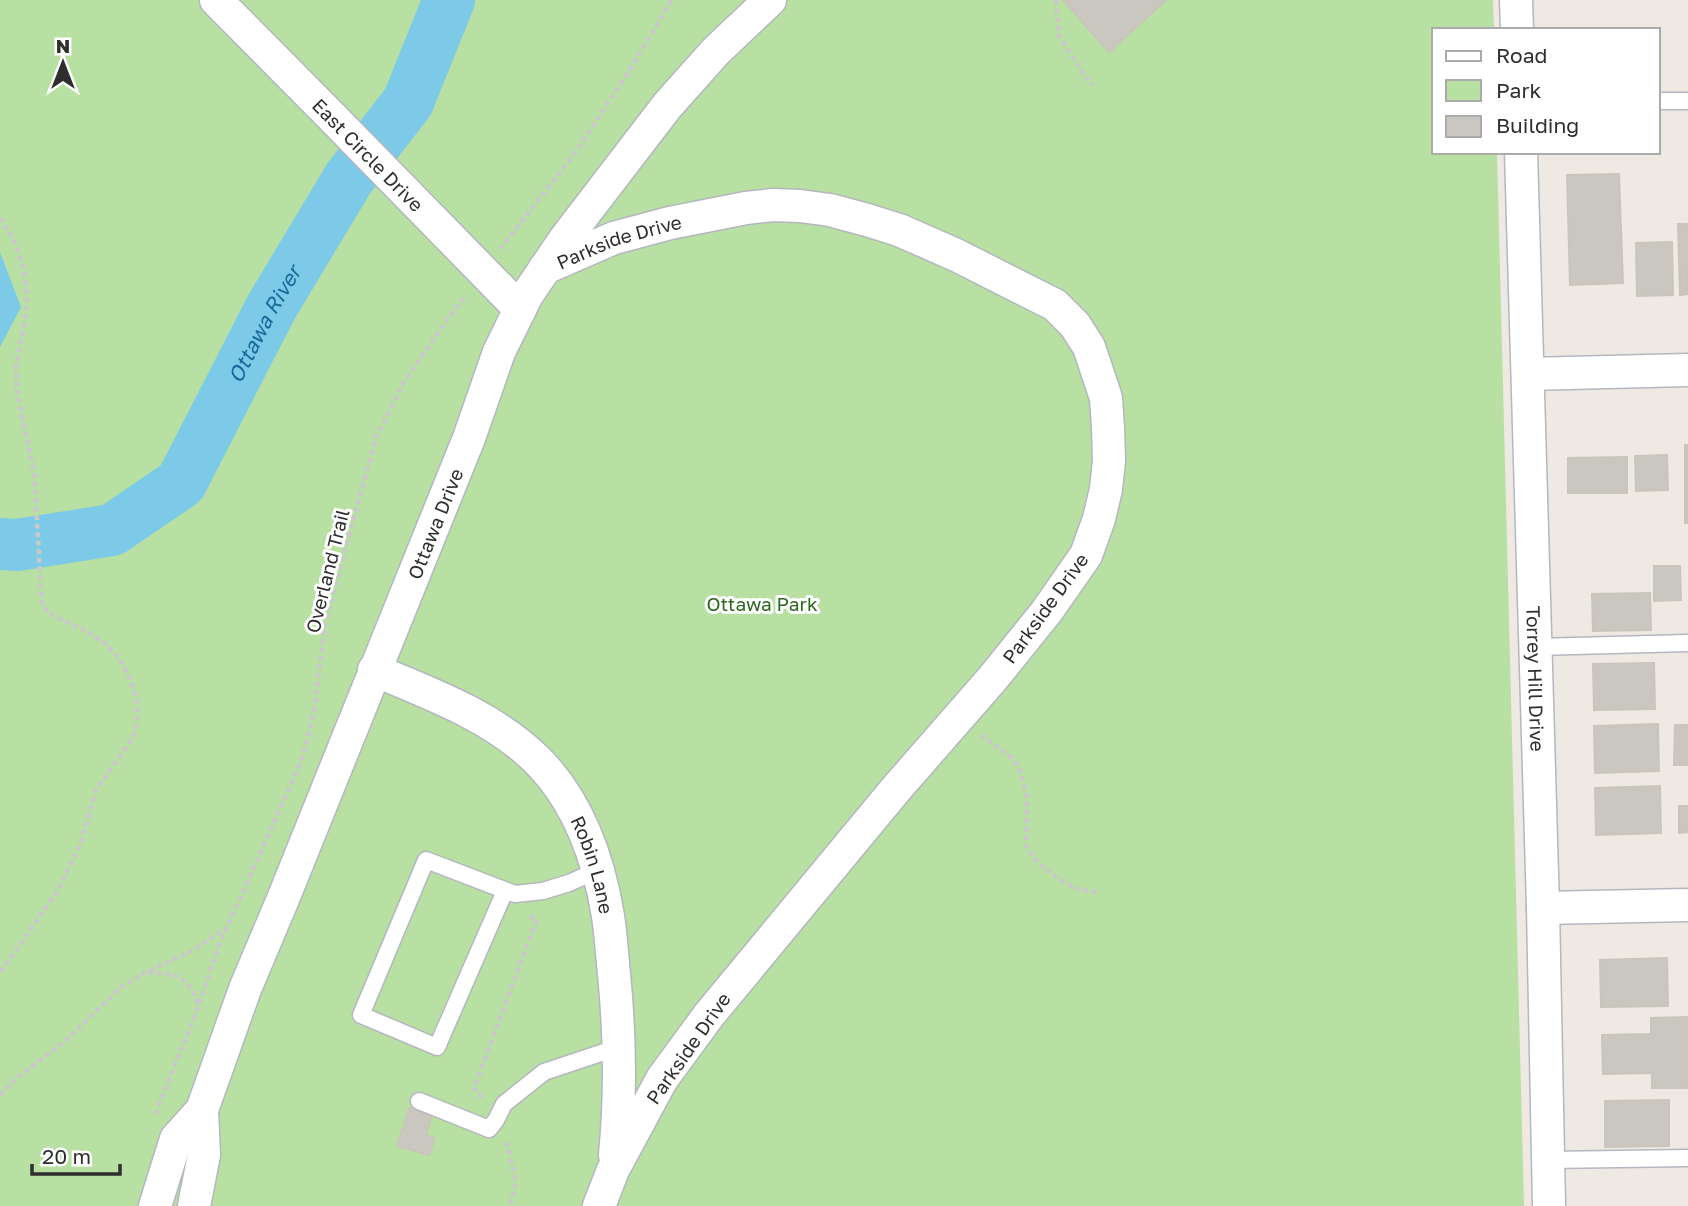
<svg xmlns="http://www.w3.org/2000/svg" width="1688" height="1206" viewBox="0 0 1688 1206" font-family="'Golos Text',sans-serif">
<rect width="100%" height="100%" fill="#eee9e2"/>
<!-- green -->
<path fill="#b7e0a2" d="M0,0h1493l1,30h-60v122h63l27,1054h-1524z"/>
<!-- water -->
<path fill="#7dcae8" d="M0,252l21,55 -21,40z"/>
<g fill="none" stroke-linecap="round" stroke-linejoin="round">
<!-- river -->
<path stroke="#7dcae8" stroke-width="52" id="s1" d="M0,544l17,1 95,-15 69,-47 91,-177 77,-128 59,-76 41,-102"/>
</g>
<!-- building -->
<g fill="#cac7c0" stroke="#cac5bb" stroke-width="2">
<path d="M1063,0h103l-57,52z"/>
<path d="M1619,174l4,109 -53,2 -3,-110z"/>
<path d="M1678,224h10v70l-8,1z"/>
<path d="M1672,242l1,53 -36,1 -1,-53z"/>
<rect x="1685" y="445" width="3" height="78"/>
<path d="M1667,455l1,35 -32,1 -1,-35z"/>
<path d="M1627,457v36h-59v-35z"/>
<path d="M1654,566h26l1,34 -27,1z"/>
<path d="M1650,593l1,37 -58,1 -1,-37z"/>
<path d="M1654,663l1,46 -61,1 -1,-46z"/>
<path d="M1658,724l1,47 -64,2 -1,-47z"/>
<path d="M1675,725h13v40h-14z"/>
<path d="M1660,786l1,47 -65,2 -1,-47z"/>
<path d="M1679,806h9v26l-9,1z"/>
<path d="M1667,958l1,48 -67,1 -1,-47z"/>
<path d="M1688,1017v71h-36v-15l-49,1 -1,-39 49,-1v-16z"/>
<path d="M1669,1100v46l-64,1v-46z"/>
<path d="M409,1108l23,7 -6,20 9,3 -6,17 -32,-9z"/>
</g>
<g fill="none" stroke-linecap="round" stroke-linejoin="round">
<!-- service casing -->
<g stroke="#b5b7c0" stroke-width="19">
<g id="service">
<path d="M1658,101h30"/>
<path d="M1536,647l152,-4"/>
<path d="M505,891l-68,156 -76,-32 65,-155 89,34 28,-3 26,-8 29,-13"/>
<path d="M419,1101l70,28 7,-9 8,-16 40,-32 75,-25"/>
<path d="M1548,1160l140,-2"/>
</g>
</g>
<!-- minor casing -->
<g stroke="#b5b7c0" stroke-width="35">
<g id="minor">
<path id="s2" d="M216,0l117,118 187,191"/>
<path d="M1516,0l1,30"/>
<path id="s3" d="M1521,152l22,756 6,298"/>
<path id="s4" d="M545,268l69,-30 56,-15 76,-15 27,-3 27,1 30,4 37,10 32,10 57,25 99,50 20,20 14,22 17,51 2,29 1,34 -3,28 -7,30 -13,36 -39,56 -54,67 -97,111 -187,226 -47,64 -49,91 -14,36"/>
<path d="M1528,374l160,-4"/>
<path id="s5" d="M374,670c57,24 118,46 162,89 42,41 63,101 72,157 3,19 4,39 6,58 6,61 7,120 1,181"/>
<path d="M1543,908l145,-3"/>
<path d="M155,1206l21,-67 26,-29"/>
<path id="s6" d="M194,1206l10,-51 -2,-45 43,-121 38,-90 186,-461 30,-86 28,-57 38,-56 102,-133 49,-55 54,-51"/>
</g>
</g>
<!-- path -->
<g stroke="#c9c9c9" stroke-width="4.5" stroke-dasharray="5 3.5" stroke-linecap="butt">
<path d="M1056,0l3,36 24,37 10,13"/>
<path d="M0,218l13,20 11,31 3,26 -2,26 -9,44 1,27 17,80 8,134 13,11 27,12 24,15 13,14 11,21 7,21v18l-3,18 -38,54 -16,55 -21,44 -59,84"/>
<path d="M500,249l73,-93 58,-88 41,-68"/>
<path d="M981,735l32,24 8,14 6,25 -1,47 11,18 30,21 14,6 17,2"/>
<path d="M148,973c29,-1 40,4 51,33"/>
<path d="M0,1095l18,-18 45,-34 57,-55 24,-15 48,-22 34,-23"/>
<path d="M482,1098l-8,-10 63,-169 -8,-3"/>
<path d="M155,1114l41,-101 22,-65 81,-182 7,-21 8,-33 11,-89 51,-185 28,-56 40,-58 22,-28"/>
<path d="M506,1142l10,39 -6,25"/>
</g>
<!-- service -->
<use href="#service" stroke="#fff" stroke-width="16"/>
<!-- minor -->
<use href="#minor" stroke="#fff" stroke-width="32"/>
</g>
<g text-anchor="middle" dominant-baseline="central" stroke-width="6" stroke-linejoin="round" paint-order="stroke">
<!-- street labels -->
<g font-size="19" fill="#2e2e2e" stroke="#fff">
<text stroke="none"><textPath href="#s2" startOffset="217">East Circle Drive</textPath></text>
<text stroke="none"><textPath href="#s4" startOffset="79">Parkside Drive</textPath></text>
<text stroke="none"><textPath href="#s6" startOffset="728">Ottawa Drive</textPath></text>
<text transform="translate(327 571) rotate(-76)">Overland Trail</text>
<text transform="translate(1045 608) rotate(-54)">Parkside Drive</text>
<text stroke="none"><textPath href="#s3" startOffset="527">Torrey Hill Drive</textPath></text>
<text stroke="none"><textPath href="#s5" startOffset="308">Robin Lane</textPath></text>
<text transform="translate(688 1048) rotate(-55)">Parkside Drive</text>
</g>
<!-- park labels -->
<g font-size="19" fill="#2e6820" stroke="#fff">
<text x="762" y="603">Ottawa Park</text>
</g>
<!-- water labels -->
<g font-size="21" font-style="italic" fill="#176b99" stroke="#fff">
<text stroke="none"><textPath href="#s1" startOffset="376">Ottawa River</textPath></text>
</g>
</g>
<!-- legend -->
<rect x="1432" y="28" width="228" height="126" fill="#ffffff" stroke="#ababab" stroke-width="2"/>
<rect x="1446" y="51" width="35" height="10" fill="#ffffff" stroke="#ababab" stroke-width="2"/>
<text x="1496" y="63" font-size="21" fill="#2e2e2e">Road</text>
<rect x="1446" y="80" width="35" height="21" fill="#b7e0a2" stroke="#ababab" stroke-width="2"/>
<text x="1496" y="98" font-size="21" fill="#2e2e2e">Park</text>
<rect x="1446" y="116" width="35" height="21" fill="#cac7c0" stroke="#ababab" stroke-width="2"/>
<text x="1496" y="133" font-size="21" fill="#2e2e2e">Building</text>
<!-- north arrow -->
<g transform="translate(63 63)" stroke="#ffffff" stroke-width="5" paint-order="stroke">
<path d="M0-5L12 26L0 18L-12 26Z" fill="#2e2e2e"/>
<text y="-10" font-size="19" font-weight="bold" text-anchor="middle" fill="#2e2e2e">N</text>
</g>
<!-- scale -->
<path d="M32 1164v10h88v-10" fill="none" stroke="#2e2e2e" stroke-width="3.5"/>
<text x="42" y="1164" font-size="21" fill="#2e2e2e" stroke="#ffffff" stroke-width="5" paint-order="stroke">20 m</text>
</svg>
